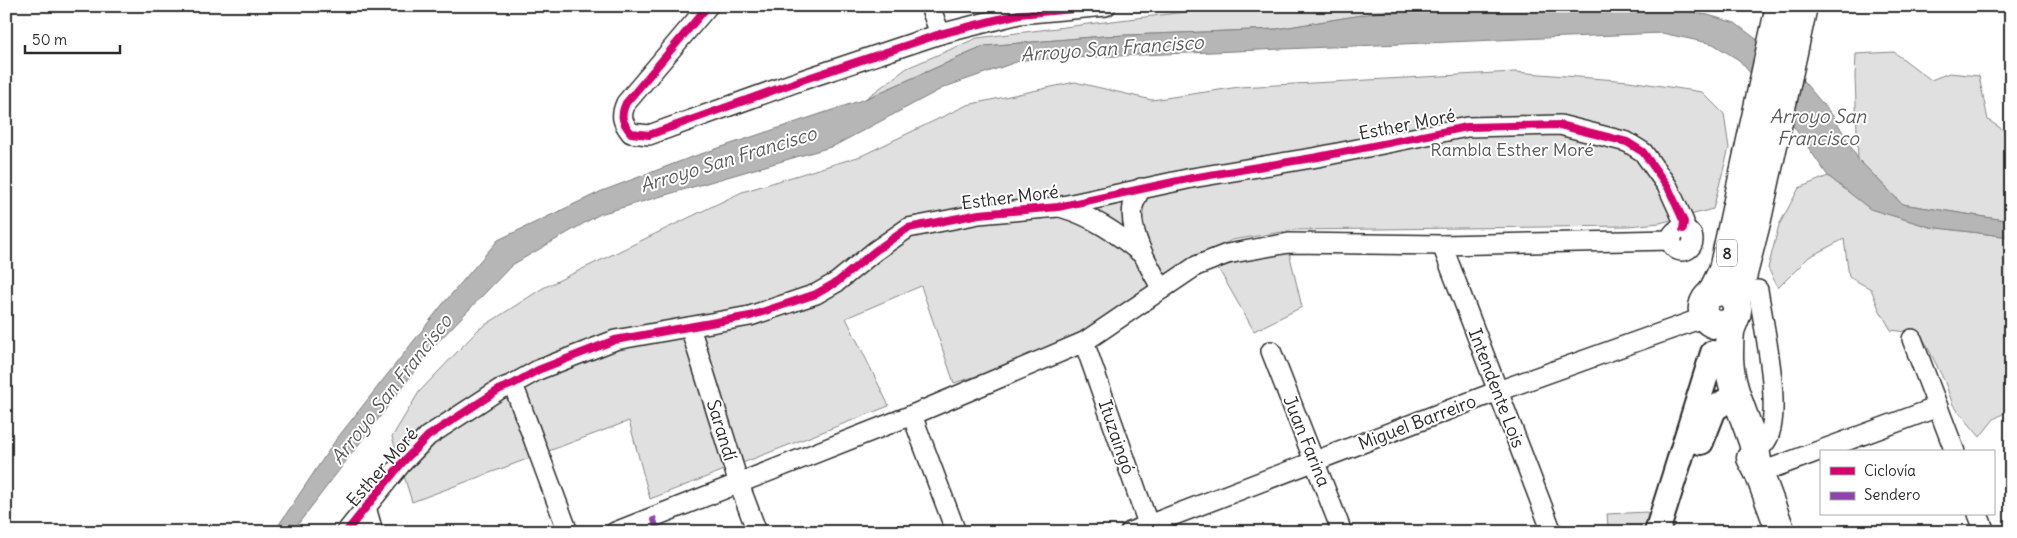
<svg xmlns="http://www.w3.org/2000/svg" width="2017" height="538" viewBox="0 0 2017 538" font-family="Delius,sans-serif">
<rect width="100%" height="100%" fill="#fff"/>
<filter id="ink" filterUnits="userSpaceOnUse"><feTurbulence type="fractalNoise" baseFrequency=".02" numOctaves="2"/><feDisplacementMap in="SourceGraphic" scale="10" xChannelSelector="R" yChannelSelector="G"/><feConvolveMatrix kernelMatrix="1 2 1 2 8 2 1 2 1" color-interpolation-filters="sRGB"/></filter>
<g filter="url(#ink)">
<!-- green -->
<g fill="#e0e0e0" stroke="#868686">
<path d="M1232,6h184l-139,23 -173,7 -119,10 -120,53 42,-31 70,-30z"/>
<path d="M1894,52l37,28 18,-7 30,3 9,44 23,15v86l-109,-17 -44,-45 -3,-82 1,-23z"/>
<path d="M1515,72l114,9 73,11 22,22 5,34 -16,61 -53,14 -32,3 -333,4 -63,10 -37,18 -110,73 -92,40 -39,12 -33,-97 -75,32 43,88 -239,93 -21,-78 -217,81 -20,-65 27,-45 60,-63 64,-41 199,-96 119,-36 106,-51 108,-23 77,18 87,-13z"/>
<path d="M1828,176l43,33 59,18 81,10v172l-17,10 -14,18 -27,-32 -9,-25 -23,-46 -30,-4 -12,-21 -8,-20 -22,-12 -5,-38 -35,18 -31,31 -10,-20 11,-43 20,-37z"/>
<path d="M1289,252l13,55 -48,24 -36,-63 30,-9z"/>
<path d="M1647,512l1,3 -5,17h-44l9,-5 -1,-13z"/>
</g>
<!-- water -->
<path fill="#b6b6b6" stroke="#7e7e7e" d="M1416,6h244l48,9 27,8 53,40 46,54 24,42 44,45 109,17v16l-81,-10 -60,-18 -42,-33 -43,-62 -46,-54 -26,-16 -51,-11 -640,27 -77,27 -111,59 -234,68 -88,51 -79,82 -141,185h-18l61,-91 107,-136 56,-65 104,-49 87,-33 176,-59 120,-53 119,-10 173,-7z"/>
<g fill="none" stroke-linecap="round" stroke-linejoin="round">
<!-- minor casing -->
<g stroke="#2b2b2b" stroke-width="22">
<g id="minor">
<path d="M708,6l-82,97c-6,13 -4,19 5,30l18,2 153,-55 138,-46 79,-20 87,-8"/>
<path d="M930,6l10,28"/>
<path d="M1141,188c-3,6 -6,12 -8,18 -5,27 17,62 29,83"/>
<path d="M1060,207c32,9 57,26 82,47"/>
<circle cx="1682" cy="240" r="11"/>
<path d="M1442,245l110,287"/>
<path d="M690,327l49,157 18,48"/>
<path d="M1912,339l43,113"/>
<path d="M1084,342l67,190"/>
<path d="M1271,351l71,181"/>
<path d="M513,384l55,148"/>
<path d="M912,415l44,117"/>
<path d="M1755,452c3,-4 9,-7 11,-11 18,-25 -3,-119 -8,-151"/>
<path d="M1759,473l179,-66"/>
<path d="M366,507l7,25"/>
<path d="M1978,514l7,18"/>
<path d="M346,532l55,-68 27,-28 72,-47 13,-5 25,-14 77,-30 135,-24 66,-22 21,-12 38,-31 33,-23 71,-14 79,-7 134,-29 126,-21 149,-30 93,-2 67,17 16,10 25,35 16,35 -1,7"/>
<path d="M615,532l297,-117 172,-73 112,-76 31,-12 62,-11 153,2 230,-5"/>
<path d="M1130,532l368,-141 207,-74"/>
</g>
</g>
<!-- major casing -->
<g stroke="#2b2b2b" stroke-width="28">
<g id="major">
<path d="M1701,442l13,-33 21,-14"/>
<path d="M1657,532l56,-179"/>
</g>
</g>
<!-- highway casing -->
<g stroke="#2b2b2b" stroke-width="31">
<g id="highway">
<path d="M1712,293l11,-23 57,-264"/>
<path d="M1736,301l21,-82 46,-213"/>
<path d="M1734,319c-16,15 -40,-1 -28,-20 8,-11 26,-10 30,4 4,10 -4,19 -6,29 -1,8 -1,18 -1,26 1,29 14,54 23,81 4,11 5,22 7,34"/>
<path d="M1751,458l8,15 22,59"/>
</g>
</g>
<!-- minor -->
<use href="#minor" stroke="#fff" stroke-width="19"/>
<!-- major -->
<use href="#major" stroke="#fff" stroke-width="24"/>
<!-- highway -->
<use href="#highway" stroke="#fff" stroke-width="28"/>
<!-- quiet -->
<path stroke="#8e44ad" stroke-width="6" stroke-dasharray="12 6" stroke-linecap="butt" d="M653,517l5,15"/>
<!-- cycleway casing -->
<g stroke="#fff" stroke-width="11">
<g id="cycleway">
<path d="M708,6l-82,97c-6,13 -4,19 5,30l18,2 153,-55 138,-46 79,-20 87,-8"/>
<path d="M346,532l55,-68 27,-28 72,-47 13,-5 25,-14 77,-30 135,-24 66,-22 21,-12 38,-31 33,-23 71,-14 79,-7 134,-29 126,-21 149,-30 93,-2 67,17 16,10 25,35 16,35 -1,7"/>
</g>
</g>
<!-- cycleway -->
<use href="#cycleway" stroke="#d6006c" stroke-width="8"/>
</g>
</g>
<g text-anchor="middle" dominant-baseline="central" stroke-width="4" stroke-linejoin="round" paint-order="stroke">
<!-- shield labels -->
<rect fill="#fff" stroke="#6b6b6b" stroke-width="1" x="1717" y="239.5" width="20" height="27" rx="4"/>
<g font-size="16" font-weight="bold" fill="#2b2b2b">
<text x="1727" y="253">8</text>
</g>
<!-- street labels -->
<g font-size="18" fill="#2b2b2b" stroke="#fff">
<text transform="translate(1407 124) rotate(-11)">Esther Moré</text>
<text transform="translate(1010 197) rotate(-7)">Esther Moré</text>
<text transform="translate(1497 388) rotate(69)">Intendente Lois</text>
<text transform="translate(1417 422) rotate(-21)">Miguel Barreiro</text>
<text transform="translate(722 430) rotate(73)">Sarandí</text>
<text transform="translate(1117 437) rotate(71)">Ituzaingó</text>
<text transform="translate(1307 441) rotate(68)">Juan Farina</text>
<text transform="translate(382 467) rotate(-49)">Esther Moré</text>
</g>
<!-- park labels -->
<g font-size="18" fill="#585858" stroke="#fff">
<text x="1512" y="149">Rambla Esther Moré</text>
</g>
<!-- water labels -->
<g font-size="19" font-style="italic" fill="#5c5c5c" stroke="#fff">
<text transform="translate(1112 48) rotate(-4)">Arroyo San Francisco</text>
<text x="1818" y="116">Arroyo San<tspan x="1818" dy="22">Francisco</tspan></text>
<text transform="translate(728 159) rotate(-17)">Arroyo San Francisco</text>
<text transform="translate(391 389) rotate(-52)">Arroyo San Francisco</text>
</g>
</g>
<!-- margin -->
<rect width="2017" height="538" fill="none" stroke="#fff" stroke-width="25"/>
<rect x="12" y="12" width="1992" height="513" fill="none" stroke="#2b2b2b" stroke-width="2" filter="url(#ink)"/>
<!-- legend -->
<rect x="1820" y="450" width="175" height="65" fill="#ffffff" stroke="#aaaaaa"/>
<rect x="1830" y="467" width="25" height="8" fill="#d6006c" stroke="#aaaaaa"/>
<text x="1864" y="476" font-size="15" fill="#2b2b2b">Ciclovía</text>
<rect x="1830" y="492" width="25" height="8" fill="#8e44ad" stroke="#aaaaaa"/>
<text x="1864" y="500" font-size="15" fill="#2b2b2b">Sendero</text>
<!-- scale -->
<path d="M25 45v8h95v-8" fill="none" stroke="#2b2b2b" stroke-width="2.5"/>
<text x="32" y="45" font-size="15" fill="#2b2b2b" stroke="#ffffff" stroke-width="4" paint-order="stroke">50 m</text>
</svg>
